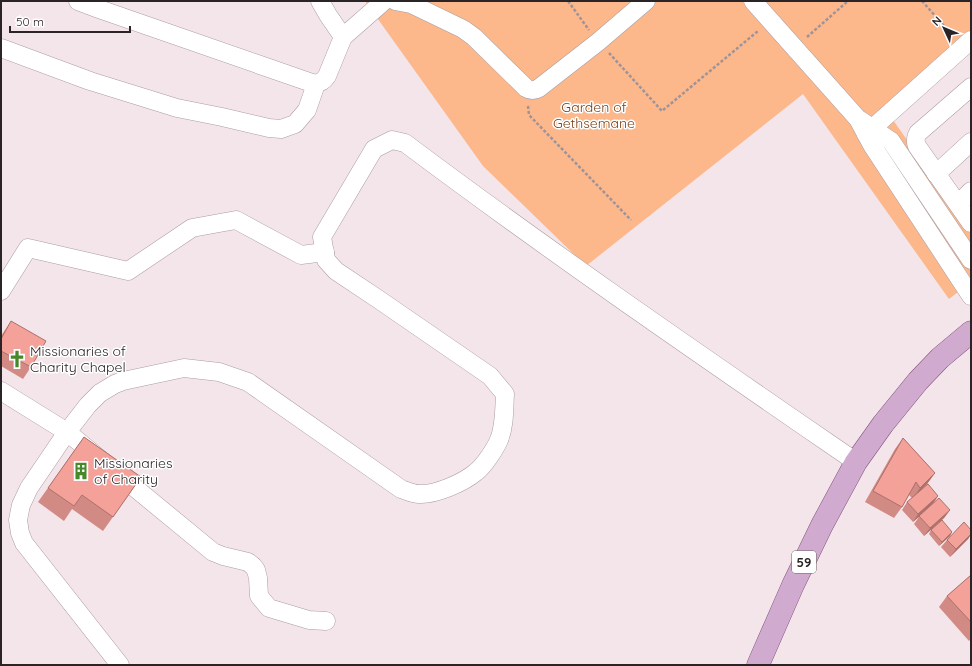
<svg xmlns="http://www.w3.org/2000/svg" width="972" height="666" viewBox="0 0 972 666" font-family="Quicksand,sans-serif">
<rect width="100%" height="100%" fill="#f4e5ea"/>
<!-- green -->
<path fill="#fcb78b" d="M365,1h606v46l-78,73 78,111v51l-22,17 -146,-205 -217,172 -103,-100z"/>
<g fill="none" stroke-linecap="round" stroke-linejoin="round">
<!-- minor casing -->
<g stroke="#ab9da2" stroke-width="19">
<g id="minor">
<path d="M78,1l21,8 213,74c7,1 11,-1 15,-7l16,-39 41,-36"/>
<path d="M320,1l8,14 15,22"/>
<path d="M395,1l16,3 52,25 11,8 52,51c5,3 8,3 13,0l59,-46 48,-41"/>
<path d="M753,1l105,118 14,26 99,151"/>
<path d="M1,48l89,33 87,27 45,9 47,11 12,1 14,-5 12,-14 9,-26"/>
<path d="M971,87l-53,46c-3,5 -3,8 -1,13l54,77"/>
<path d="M860,120l31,21 80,119"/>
<path d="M866,134l105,-94"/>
<path d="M936,174l35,-32"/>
<path d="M958,204l13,-13"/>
<path d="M1,291l27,-43 100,23 64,-43 44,-8 65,35 24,-3"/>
<path d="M1,391l66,41 146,120 10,4 25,6 5,4 3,4 2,8 1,18 10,12 40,12 17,1"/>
<path d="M120,665l-96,-122 -4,-10 -2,-13 3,-15 8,-17 38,-56 21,-27 12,-12 15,-9 8,-3 61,-13 35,4 29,10 153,107c6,2 12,5 18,5 16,1 44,-11 57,-22 8,-6 19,-23 23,-32 6,-15 5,-31 6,-46l-15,-18 -112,-77 -42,-28 -10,-11 -4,-23 52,-88 18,-9 13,3c148,111 300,215 451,319"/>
</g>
</g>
<!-- major casing -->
<g stroke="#81577f" stroke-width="23">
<path id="major" d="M758,665l35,-80 29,-60 34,-63 27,-38 35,-43 22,-23 31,-26"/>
</g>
<!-- path -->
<g stroke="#9e9397" stroke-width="2.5" stroke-dasharray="3 2" stroke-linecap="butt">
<path d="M568,1l21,29"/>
<path d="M922,1l30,34"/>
<path d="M807,37l41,-36"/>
<path d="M609,53l53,58 96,-80"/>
<path d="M528,106l1,9 102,105"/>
</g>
<!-- minor -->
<use href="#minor" stroke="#fff" stroke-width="18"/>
<!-- major -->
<use href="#major" stroke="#d0aacf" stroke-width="22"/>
</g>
<!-- wall -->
<g fill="#d28a84">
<path d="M11,321l20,46 -8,12 -22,-13v-30z"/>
<path d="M84,437l57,40 -38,54 -31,-22 -8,12 -26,-19z"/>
<path d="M903,438l32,35 -8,11 -7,7 18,5 -5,7 17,7 -6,8 -20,18 -10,-12 5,-7 -6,5 -11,-12 5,-8 5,-4 -3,-3 -7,12 -8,11 -29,-16 30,-53z"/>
<path d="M931,530l21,2 -2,4 -11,10 -10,-12z"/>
<path d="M971,530v5l-3,4 -18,18 -9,-10 6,-7z"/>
<path d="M971,575v64l-2,2 -30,-34 8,-11z"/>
</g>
<!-- shaded-wall -->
<g fill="#ab716c">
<path d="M935,473l-8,11 -15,15 8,-11z"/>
<path d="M938,496l-5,8 -20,18 5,-8z"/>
<path d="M950,510l-6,8 -20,18 6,-8z"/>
<path d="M952,532l-2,4 -11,10 3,-4z"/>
<path d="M971,534l-3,5 -18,18 6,-8z"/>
</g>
<!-- building -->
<g fill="#f4a19a" stroke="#ab716c">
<path d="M11,321l35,20 -15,26 -30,-16v-12z"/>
<path d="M84,437l57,40 -28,40 -31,-22 -8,11 -26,-18z"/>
<path d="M903,438l32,35 -15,15 -4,-6 -14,25 -29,-16z"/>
<path d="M928,484l10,12 -20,18 -11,-12z"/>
<path d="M939,498l11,12 -20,18 -11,-12z"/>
<path d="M942,520l10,12 -10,10 -11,-12z"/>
<path d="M964,522l7,8v4l-15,15 -9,-9z"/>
<path d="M971,575v47l-24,-26z"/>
</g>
<!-- icons -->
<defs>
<g id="church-bare" transform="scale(1.38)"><path d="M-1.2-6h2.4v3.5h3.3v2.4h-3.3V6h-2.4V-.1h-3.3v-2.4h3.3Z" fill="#46892c" stroke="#fff" stroke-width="2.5" paint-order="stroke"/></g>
<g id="building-bare" transform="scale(1.38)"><path d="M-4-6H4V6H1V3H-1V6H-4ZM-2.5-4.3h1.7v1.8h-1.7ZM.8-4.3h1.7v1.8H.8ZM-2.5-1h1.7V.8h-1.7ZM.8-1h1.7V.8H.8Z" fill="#46892c" stroke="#fff" stroke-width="2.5" paint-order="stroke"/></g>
</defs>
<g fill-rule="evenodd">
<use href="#church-bare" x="17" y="359"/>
<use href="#building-bare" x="81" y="471"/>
</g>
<g text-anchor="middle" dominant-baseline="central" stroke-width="3" stroke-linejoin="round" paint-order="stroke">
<!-- shield labels -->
<rect fill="#fff" stroke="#6a6667" stroke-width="1" x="792" y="551" width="24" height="22" rx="3"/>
<g font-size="13" font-weight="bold" fill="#2a2426">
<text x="804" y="562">59</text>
</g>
<!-- park labels -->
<g font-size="14" fill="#784118" stroke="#fff">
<text x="594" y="107">Garden of<tspan x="594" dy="16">Gethsemane</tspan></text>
</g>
<!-- poi labels -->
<g font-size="14" fill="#2a2426" stroke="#fff" text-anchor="start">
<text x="30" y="351">Missionaries of<tspan x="30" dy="16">Charity Chapel</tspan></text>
<text x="94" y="463">Missionaries<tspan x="94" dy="16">of Charity</tspan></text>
</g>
</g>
<!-- border -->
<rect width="972" height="666" fill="none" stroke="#2a2426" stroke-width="4"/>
<!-- north arrow -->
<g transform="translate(944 28) rotate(314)" stroke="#ffffff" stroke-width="3" paint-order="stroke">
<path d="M0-3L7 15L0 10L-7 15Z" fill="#2a2426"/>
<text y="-6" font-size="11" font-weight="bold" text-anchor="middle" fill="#2a2426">N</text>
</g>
<!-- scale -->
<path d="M10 26v6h120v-6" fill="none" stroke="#2a2426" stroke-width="2"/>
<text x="16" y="26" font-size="12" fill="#2a2426" stroke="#ffffff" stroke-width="3" paint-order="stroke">50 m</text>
</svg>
